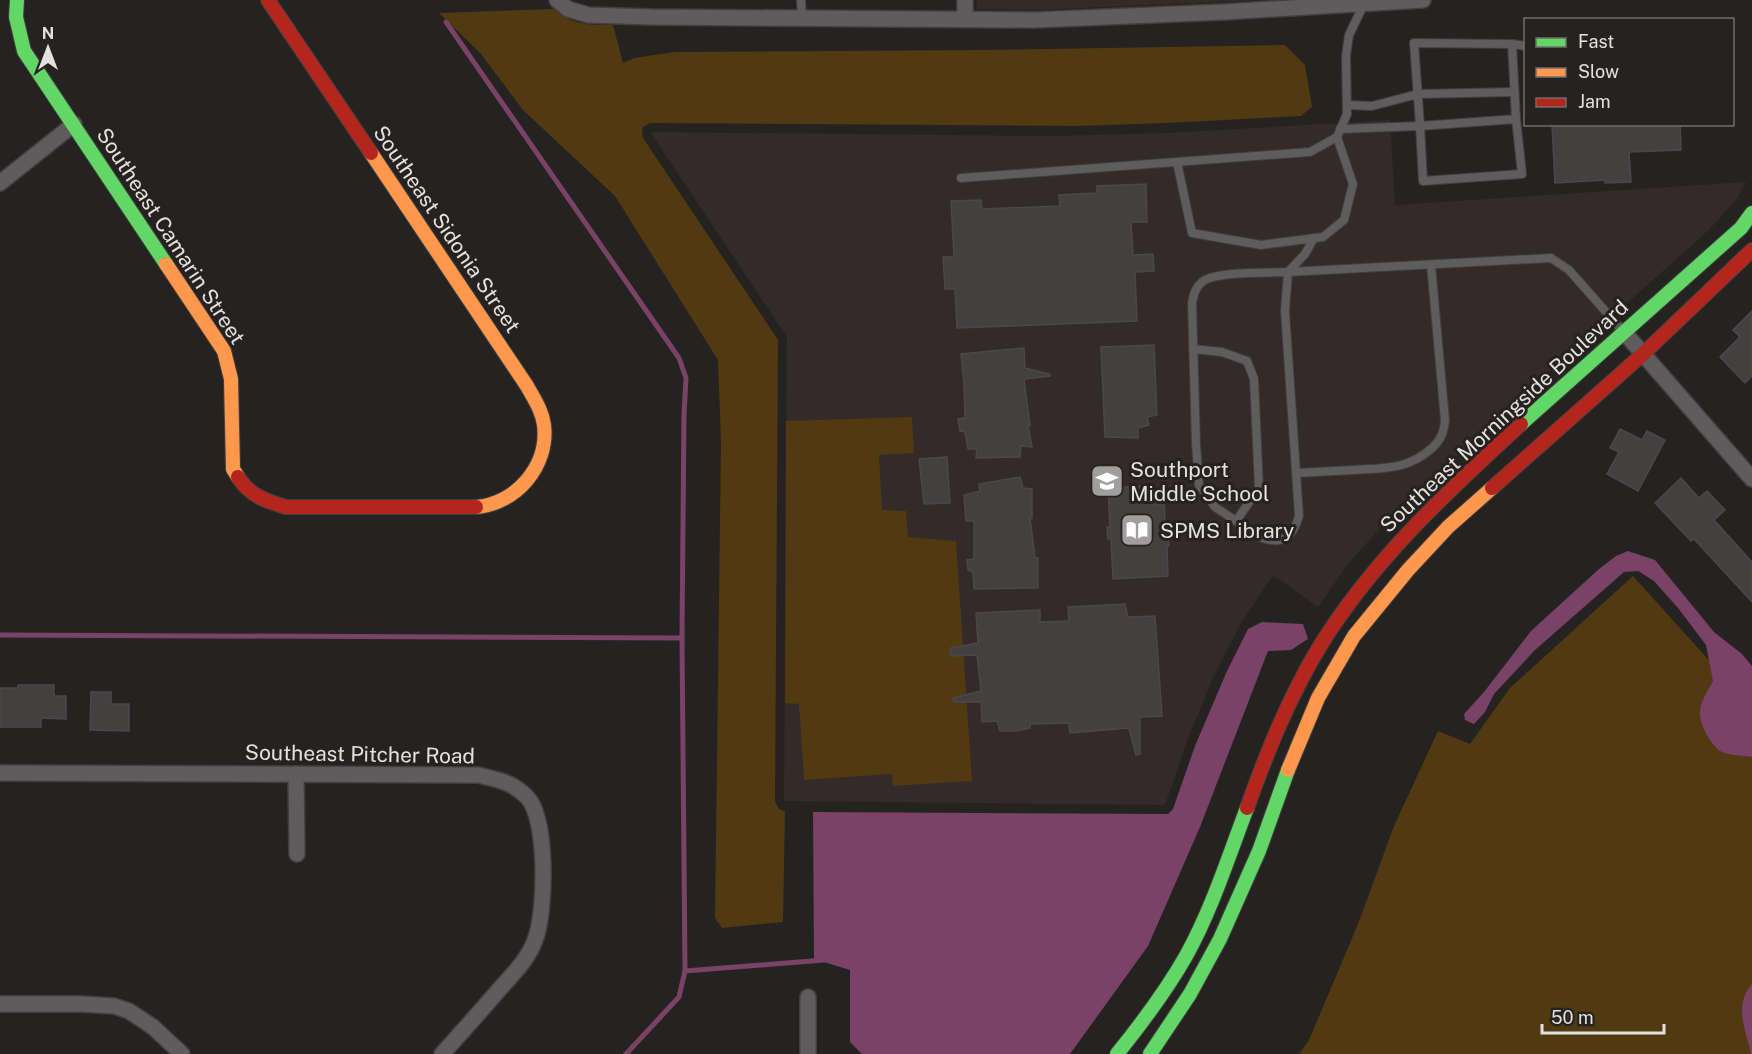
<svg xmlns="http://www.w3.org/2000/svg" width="1752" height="1054" viewBox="0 0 1752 1054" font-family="'Public Sans',sans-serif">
<rect width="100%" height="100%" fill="#252322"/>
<!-- built -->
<g fill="#332a29">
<path d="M977,0h287l-230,10 -58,-1z"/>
<path d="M1390,120l5,85 351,-23 -8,15 -28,32 -312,279 -50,56 -30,43 -45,-32 -33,50 -28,55 -23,56 -24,69 -381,-4 3,-464 -137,-205 402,4 115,-3z"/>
</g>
<!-- green -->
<g fill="#513912">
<path d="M554,9c18,16 36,16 59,16l10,38 11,-5 41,-6 308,-2 302,-5 20,20 7,42 -11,9 -134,7 -91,3 -426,-3 -7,4 -1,5 1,6 135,202 -3,461 4,8 6,2 -2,111 -61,6 -7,-10 6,-476 -3,-82 -103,-164 -92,-86 -42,-56 -42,-41z"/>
<path d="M912,417l2,36 -35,2 3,55 24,1 2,26 48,4 16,240 -79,5 -1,-12 -88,6 -5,-76 -14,-1 1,-282z"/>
<path d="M1633,576l119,132v346h-453l10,-14 49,-116 36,-98 44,-95 32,13 40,-56z"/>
</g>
<!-- water -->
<g fill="#7a4266">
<path d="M1628,551l27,9 59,72 28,22 10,12v91c-10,-2 -23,-1 -32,-6 -5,-3 -9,-10 -12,-14 -14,-25 -8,-33 5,-56l-7,-36 -28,-37 -24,-27 -16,-10 -14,1 -89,78 -41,44 -9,18 -11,12 -9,-4 -1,-6 20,-22 47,-61 68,-62 17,-13z"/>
<path d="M1262,622l41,2 5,15 -17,11 -23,1 -68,176 -52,119 -78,108h-208l-12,-12v-72l-36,-11 -1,-147 355,2 5,-5 22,-63 32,-75 21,-42z"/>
<path d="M1752,984v70h-1c-5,-25 -18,-48 1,-70z"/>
</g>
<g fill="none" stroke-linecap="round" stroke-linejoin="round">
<!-- stream -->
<g stroke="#7a4266" stroke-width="5">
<path d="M446,22l233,336 7,20 -2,36 -2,224 3,333 -6,26 -53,57"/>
<path d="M0,635l682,3"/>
<path d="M685,971l139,-11"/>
</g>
</g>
<!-- building -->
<g fill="#434140" stroke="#4a4848" stroke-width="1.5">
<path d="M1552,124h128l1,26 -52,2 2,30 -26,1v-3l-50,3z"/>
<path d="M1146,184l1,38h-16l2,33 20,-1 1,17 -19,1 2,49 -180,7 -2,-39h-10l-2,-32h11l-3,-56 30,-1 1,9 78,-3 -1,-11 38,-2v-7z"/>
<path d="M1752,311v65l-7,7 -25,-26 20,-20 -7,-7z"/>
<path d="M1154,345l3,70 -10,2 2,8 -11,3v10l-33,-1 -4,-90z"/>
<path d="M1024,348l1,20 25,6v2l-26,3 6,47h-2l4,21 -11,-1 -1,11 -44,1 1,-9h-9l-3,-17 -5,-1 -2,-12 7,-1 -1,-35 -3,-29z"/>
<path d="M1620,429l22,11 5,-9 18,9 -27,51 -31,-17 12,-22 -9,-4z"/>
<path d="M947,457l3,46 -26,1 -5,-45z"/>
<path d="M1020,477l3,11 9,1v29h-2l5,39 3,1v30l-64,1 -1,-17 -5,-2 -1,-10 7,-1v-38h-8l-2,-26 16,-4 -1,-7z"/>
<path d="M1681,478l18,20 8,-7 18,19 -11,10 38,42v40l-58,-63 -3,2 -36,-38z"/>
<path d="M1144,486v10l10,-1v9h10l2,29 2,1 1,12h-2l1,30 -55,3 -2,-40h-3l-1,-12h3l-2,-39z"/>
<path d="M1125,604l3,13 27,-1 7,100 -22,1v37l-4,1 -7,-27 -59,5 -1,-10 -39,1v4l-14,3h-16l-3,-10 -15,1 -1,-20h-27l-1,-4 28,-7 -4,-36 -26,1 -1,-8 28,-5 -2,-30 64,-3v12l29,-1 -1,-14z"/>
<path d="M18,685h36v11h12v23l-25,-1v9h-41v-39h18z"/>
<path d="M91,692h20v12h18v27l-39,-1z"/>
</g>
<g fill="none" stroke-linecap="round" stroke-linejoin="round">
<!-- lane casing -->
<g stroke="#413f3e" stroke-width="10">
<g id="lane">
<path d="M801,0l1,18"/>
<path d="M1512,44l14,2"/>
<path d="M1347,105l25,1 46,-12 96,-2"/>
<path d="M1340,129l80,-3 3,55 99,-7 -6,-55 -96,7 -6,-83 98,1 4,75"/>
<path d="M1177,162l15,71 69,12 62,-8 21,-17 9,-36 -16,-47"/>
<path d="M961,178l349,-26 27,-15 10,-23 -1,-58 3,-21 15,-31"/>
<path d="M1314,238l-9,16 -17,18c-19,1 -73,-1 -86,10 -7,6 -8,12 -10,21l4,141 3,41 16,22 45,30c22,9 33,0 39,-21l-14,-205 3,-39 263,-14 18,12 53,60"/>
<path d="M1193,349l29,3 25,9 7,18 5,109 -23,33"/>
<path d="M1297,473c19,-1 37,-2 56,-3 31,-2 55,0 79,-22 9,-8 12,-16 13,-28l-14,-155"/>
</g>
</g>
<!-- street casing -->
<g stroke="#413f3e" stroke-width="18">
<g id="street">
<path d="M557,0l11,9 20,6 62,2 384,3 190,-8 199,-12"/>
<path d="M965,18v-18"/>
<path d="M0,183l74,-59"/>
<path d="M1623,331l129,148"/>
<path d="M0,773l478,2c20,5 33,6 49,22 21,21 19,116 8,143 -7,20 -24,36 -38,52 -18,21 -36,41 -55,62"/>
<path d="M296,774l1,80"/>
<path d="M808,997v57"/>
<path d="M0,1004h80l34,2 15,5 24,16 29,27"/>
</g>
</g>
<!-- fast casing -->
<g stroke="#413f3e" stroke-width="16">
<g id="fast">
<path d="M17,0l-1,17 8,34 142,213"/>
<path d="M1521,424l220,-196 11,-15"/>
<path d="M1117,1054c25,-31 49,-63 69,-98 26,-47 42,-98 61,-148"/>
<path d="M1150,1054l40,-60 30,-55 39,-88 29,-81"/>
</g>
</g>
<!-- slow casing -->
<g stroke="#413f3e" stroke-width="16">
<g id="slow">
<path d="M371,153l156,233c7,13 15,24 17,39 5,41 -28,79 -68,82"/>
<path d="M166,264l58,87 7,28 2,90 5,8"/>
<path d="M1288,770l30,-72 36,-62 54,-66 40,-43 44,-39"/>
</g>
</g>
<!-- jam casing -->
<g stroke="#413f3e" stroke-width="16">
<g id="jam">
<path d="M268,0l103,153"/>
<path d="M238,477c12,19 28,24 48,30h190"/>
<path d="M1492,488l151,-134 109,-104"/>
<path d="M1247,808c20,-56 42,-111 73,-162 53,-86 127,-154 201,-222"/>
</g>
</g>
<!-- lane -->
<use href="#lane" stroke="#5e5c5c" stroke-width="8"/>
<!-- street -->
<use href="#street" stroke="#5e5c5c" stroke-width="15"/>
<!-- fast -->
<use href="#fast" stroke="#63d668" stroke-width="14"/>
<!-- slow -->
<use href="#slow" stroke="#ff974d" stroke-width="14"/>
<!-- jam -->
<use href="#jam" stroke="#b3261e" stroke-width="14"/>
</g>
<!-- icons -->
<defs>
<g id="school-square" transform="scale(1.725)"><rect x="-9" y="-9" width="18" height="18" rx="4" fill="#a19e9e" stroke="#262221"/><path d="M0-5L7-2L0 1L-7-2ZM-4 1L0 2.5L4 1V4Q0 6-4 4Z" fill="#fff"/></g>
<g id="library-square" transform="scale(1.725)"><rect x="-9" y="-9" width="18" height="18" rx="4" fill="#a19e9e" stroke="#262221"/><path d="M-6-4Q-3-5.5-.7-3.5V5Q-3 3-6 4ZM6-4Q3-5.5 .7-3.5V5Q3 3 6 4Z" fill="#fff"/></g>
</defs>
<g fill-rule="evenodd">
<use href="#school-square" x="1107" y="481"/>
<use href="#library-square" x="1137" y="530"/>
</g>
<g text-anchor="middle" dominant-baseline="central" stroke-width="6" stroke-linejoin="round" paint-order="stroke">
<!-- street labels -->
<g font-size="21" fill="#e4e1e0" stroke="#262221">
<text transform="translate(447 229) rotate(56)">Southeast Sidonia Street</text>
<text transform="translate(171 236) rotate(57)">Southeast Camarin Street</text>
<text transform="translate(1504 416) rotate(-43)">Southeast Morningside Boulevard</text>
<text transform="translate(360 754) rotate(1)">Southeast Pitcher Road</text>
</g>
<!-- poi labels -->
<g font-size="21" fill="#e4e1e0" stroke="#262221" text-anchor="start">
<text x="1130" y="469">Southport<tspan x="1130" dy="24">Middle School</tspan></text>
<text x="1160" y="530">SPMS Library</text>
</g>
</g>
<!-- legend -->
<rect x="1524" y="18" width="210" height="108" fill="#262221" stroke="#726e6d" stroke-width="1.5"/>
<rect x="1536" y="38" width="30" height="9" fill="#63d668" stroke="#726e6d" stroke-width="1.5"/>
<text x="1578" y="48" font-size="18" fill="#e4e1e0">Fast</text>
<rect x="1536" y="68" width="30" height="9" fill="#ff974d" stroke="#726e6d" stroke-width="1.5"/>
<text x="1578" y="78" font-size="18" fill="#e4e1e0">Slow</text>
<rect x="1536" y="98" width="30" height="9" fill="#b3261e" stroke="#726e6d" stroke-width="1.5"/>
<text x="1578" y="108" font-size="18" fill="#e4e1e0">Jam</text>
<!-- north arrow -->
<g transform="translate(48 48)" stroke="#262221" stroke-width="4.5" paint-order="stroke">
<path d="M0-4.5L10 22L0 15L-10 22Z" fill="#e4e1e0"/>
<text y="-9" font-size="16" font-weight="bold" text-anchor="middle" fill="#e4e1e0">N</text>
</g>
<!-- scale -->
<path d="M1542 1024v9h122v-9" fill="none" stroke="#e4e1e0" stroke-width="3"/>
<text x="1551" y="1024" font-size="18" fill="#e4e1e0" stroke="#262221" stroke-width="4.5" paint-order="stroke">50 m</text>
</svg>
